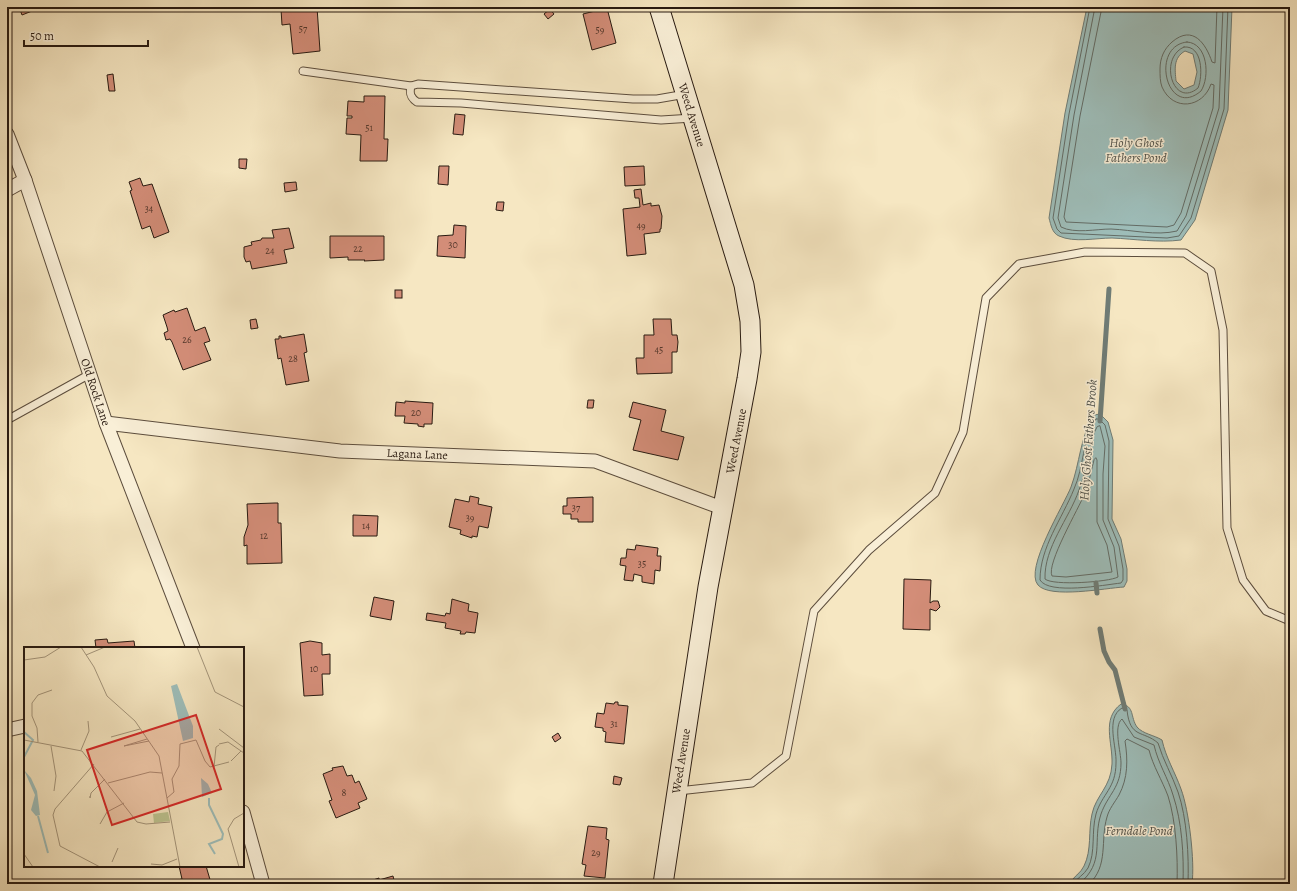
<svg xmlns="http://www.w3.org/2000/svg" width="1297" height="891" viewBox="0 0 1297 891" font-family="Alegreya,serif">
<rect width="100%" height="100%" fill="#f6e7c2"/>
<filter id="stains"><feTurbulence type="fractalNoise" baseFrequency=".005" numOctaves="4"/><feColorMatrix values="0 0 0 0 .2 0 0 0 0 .09 0 0 0 0 .02 0 0 0 .5 -.17"/></filter>
<radialGradient id="worn" r=".72"><stop offset=".6" stop-color="#630" stop-opacity="0"/><stop offset="1" stop-color="#630" stop-opacity=".3"/></radialGradient>
<!-- water -->
<g fill="#9ebeba" stroke="#6f7c76" fill-rule="evenodd">
<path d="M1087,7h145l-4,103 -33,110 -14,20c-23,3 -46,-1 -69,-2 -16,0 -38,5 -53,-2 -7,-3 -8,-11 -10,-18l16,-105zM1185,51l8,3 4,18 -3,13 -10,4 -8,-8c-1,-12 -3,-23 9,-30z"/>
<path d="M1100,414l8,8 5,18 -1,79 9,20 6,30v12l-3,6c-18,1 -74,12 -86,-2 -14,-16 26,-80 33,-98 9,-24 9,-50 23,-72z"/>
<path d="M1121,704c14,2 9,13 16,23 6,7 17,8 25,13 4,18 13,32 19,49 8,21 14,73 11,95h-123c4,-7 12,-11 15,-18 8,-16 4,-35 8,-52 4,-19 19,-27 20,-50 1,-21 -11,-45 9,-60z"/>
</g>
<g fill="none" stroke-linecap="round" stroke-linejoin="round">
<!-- shore -->
<g stroke="#636c66" stroke-width="1">
<path d="M1090,7l-21,107 -16,104 4,11 4,4 106,5 12,-2 12,-18 33,-109 4,-102"/>
<path d="M1095,7l-21,108 -16,103 3,9c14,7 35,2 50,2 22,1 45,7 66,2l9,-15 33,-108 4,-101"/>
<path d="M1102,7l-22,109 -16,101 2,5 101,5 7,-2 7,-12 32,-105 1,-23 -3,-1c-8,24 -38,28 -49,3 -2,-5 -2,-12 -2,-18 0,-11 4,-20 12,-27 21,-18 34,2 40,20l3,1 2,-56"/>
<path d="M1187,42c21,1 23,35 14,49 -34,29 -52,-45 -14,-49z"/>
<path d="M1184,47c19,-2 19,29 14,41 -25,21 -40,-30 -14,-41z"/>
<path d="M1096,419h3l6,6 4,16 -1,78 11,27 4,23v11l-2,3c-17,2 -72,12 -81,-3 0,-33 22,-61 34,-91 10,-22 8,-49 22,-70z"/>
<path d="M1100,426l5,20 -2,28v46l11,27 4,30c-9,5 -65,9 -73,2 -1,-32 24,-60 34,-89 7,-18 10,-38 15,-57l3,-6z"/>
<path d="M1096,458l1,2v62l10,23 5,27 -46,5 -14,-1c-6,-12 27,-68 33,-83 4,-10 6,-22 9,-33z"/>
<path d="M1073,884c4,-6 11,-9 15,-16 8,-16 3,-36 8,-54 6,-20 20,-26 20,-51 1,-16 -11,-45 6,-55l5,2c3,29 16,20 31,33 5,17 14,32 20,49 9,26 11,64 10,92"/>
<path d="M1079,884c27,-22 13,-43 22,-70 7,-20 20,-26 20,-51 0,-11 -8,-37 1,-44l12,18 20,8c4,18 14,33 19,50 9,27 11,60 10,89"/>
<path d="M1089,884c20,-18 11,-44 18,-67 2,-8 8,-15 12,-22 9,-17 9,-35 6,-54l2,-2 22,11c4,16 13,30 19,46 8,25 10,61 9,88"/>
</g>
<!-- stream -->
<g stroke="#6f7c76" stroke-width="5">
<path d="M1100,421l9,-132"/>
<path d="M1096,583l1,10"/>
<path d="M1100,629l4,22 5,11 6,8 10,39"/>
</g>
</g>
<!-- building -->
<g fill="#d38d78" stroke="#281a11">
<path d="M19,7h23l-20,8z"/>
<path d="M289,7h28l3,44 -27,3 -3,-30 -8,1 -1,-16h8z"/>
<path d="M607,8l9,35 -24,7 -9,-36z"/>
<path d="M550,9l4,5 -6,5 -4,-5z"/>
<path d="M113,74l2,17h-6l-2,-16z"/>
<path d="M364,96h21l-1,43h4l-1,22h-27l1,-26 -15,-1 1,-16h5v-2h-5l1,-15 16,1z"/>
<path d="M455,114l10,1 -2,20 -10,-1z"/>
<path d="M239,159h8l-1,10 -7,-1z"/>
<path d="M439,166h10l-1,19 -10,-1z"/>
<path d="M644,166l1,19 -20,1 -1,-19z"/>
<path d="M140,178l3,8 9,-2 17,48 -15,6 -4,-12 -8,3 -12,-38 2,-1 -3,-8z"/>
<path d="M296,182l1,8 -12,2 -1,-9z"/>
<path d="M641,189l2,16 8,-2v3l8,-1 3,11 -1,13h-1v3l-16,2 2,20 -19,2 -4,-47 17,-2 -1,-9h-4l-1,-8z"/>
<path d="M497,202h7l-1,9 -7,-1z"/>
<path d="M454,225l12,1 -1,32 -28,-2 1,-20 15,-1z"/>
<path d="M289,228l5,20 -10,2 3,13 -35,6 -2,-8 -4,1 -2,-5v-10l8,-2 -1,-3 10,-2 1,-2h12l-2,-8z"/>
<path d="M330,236h54v24l-20,1 1,-1h-17v-3l-18,1z"/>
<rect x="395" y="290" width="7" height="8"/>
<path d="M187,308l8,23 10,-4 5,14 -6,2 7,17 -28,10 -11,-28 -2,-3 -4,1 -2,-7 4,-2 -1,-4 -4,-12 11,-5 1,2z"/>
<path d="M256,319l2,9 -7,1 -1,-9z"/>
<path d="M653,319h18l1,16h5l1,7 -1,10h-5v21l-35,1 -1,-16h8v-23h10z"/>
<path d="M304,334l3,18 -3,1 5,28 -23,4 -5,-27 -3,1 -3,-20h4v-3h2v2z"/>
<path d="M588,400h6l-1,8h-6z"/>
<path d="M405,401l28,2 -1,21h-8v3l-6,-1v-2l-14,-1 1,-7h-10l1,-14 9,1z"/>
<path d="M633,402l33,8 -5,21 23,6 -6,23 -45,-10 8,-30 -12,-3z"/>
<path d="M470,496l9,2 -1,6 14,3 -4,21 -9,-2 -2,11 -5,-1v2l-12,-4 1,-4 -12,-3 6,-28 14,3z"/>
<path d="M593,497v25h-15v-3h-7v-5h-8v-8h4v-8z"/>
<path d="M275,503h3v20h3l1,40 -35,1v-19l-3,1v-9l4,-12 -1,-21z"/>
<path d="M353,515l25,1 -1,20h-24z"/>
<path d="M636,545l22,3 -1,8h4l-1,15 -5,-1 -1,14 -12,-2v-6l-8,-2 -1,7 -9,-1 2,-14 -6,-1 1,-7h5l1,-9 8,1z"/>
<path d="M904,579l27,1 -1,23 3,-2h5l2,6 -4,4 -6,-2v21l-27,-1z"/>
<path d="M374,597l20,4 -3,19 -21,-4z"/>
<path d="M452,599l17,5 -1,7 10,2 -3,20 -9,-1 -1,2h-5l1,-3 -16,-3 1,-5 -20,-3 1,-7 18,3 1,-3 4,1z"/>
<path d="M107,639l1,4 26,-2 1,7h-39l-1,-8z"/>
<path d="M310,641l12,2v12l8,-1v20h-8l1,21 -19,1 -4,-53z"/>
<path d="M615,702h3v3l10,1 -4,38 -19,-2 1,-10 -3,-1v-3l-8,-1 2,-14 7,1 2,-11 8,1z"/>
<path d="M558,733l3,5 -6,4 -3,-5z"/>
<path d="M343,766l4,10 5,-1 3,8 4,-2 8,18 -9,4 2,5 -24,10 -7,-17 3,-1 -9,-26 10,-4 -1,-2z"/>
<path d="M614,776l8,2 -2,7 -7,-1z"/>
<path d="M588,826l19,2 -1,11 3,1 -4,38 -21,-2 2,-11 -4,-1z"/>
<path d="M179,866h27l5,17 -39,1v-3l10,-2z"/>
<path d="M393,876l2,8 -31,-1 15,-5v2z"/>
</g>
<g fill="none" stroke-linecap="round" stroke-linejoin="round">
<!-- service casing -->
<g stroke="#5c4d3d" stroke-width="9">
<g id="service">
<path d="M303,71l108,15"/>
<path d="M686,94l-29,5h-24l-215,-15 -7,2c-2,8 0,12 6,16l44,1 200,17 32,-2"/>
<path d="M7,420l83,-46"/>
<path d="M678,791l74,-8 34,-27 28,-145 55,-61 66,-57 28,-61 23,-134 33,-34 66,-12 100,1 26,18 12,59 4,198 16,52 23,31 24,10"/>
</g>
</g>
<!-- minor casing -->
<g stroke="#5c4d3d" stroke-width="15">
<g id="minor">
<path id="s1" d="M7,134l18,46 81,243 87,225"/>
<path d="M7,190l18,-10"/>
<path id="s2" d="M106,423l234,28 255,10 127,47"/>
<path d="M7,730l18,-4"/>
<path d="M243,812l20,72"/>
</g>
</g>
<!-- secondary casing -->
<g stroke="#281a11" stroke-width="21">
<g id="secondary">
<path id="s3" d="M659,7l85,278 6,36 1,31 -4,27 -39,208 -45,297"/>
</g>
</g>
<!-- service -->
<use href="#service" stroke="#f9efd7" stroke-width="7"/>
<!-- minor -->
<use href="#minor" stroke="#f9efd7" stroke-width="13"/>
<!-- secondary -->
<use href="#secondary" stroke="#f9efd7" stroke-width="19"/>
</g>
<g text-anchor="middle" dominant-baseline="central" stroke-width="3" stroke-linejoin="round" paint-order="stroke">
<!-- number labels -->
<g font-size="10" fill="#53372b">
<text x="303" y="28">57</text>
<text x="600" y="29">59</text>
<text x="369" y="127">51</text>
<text x="149" y="208">34</text>
<text x="641" y="225">49</text>
<text x="453" y="244">30</text>
<text x="358" y="248">22</text>
<text x="270" y="250">24</text>
<text x="187" y="339">26</text>
<text x="659" y="349">45</text>
<text x="293" y="358">28</text>
<text x="416" y="412">20</text>
<text x="576" y="507">37</text>
<text x="470" y="517">39</text>
<text x="366" y="525">14</text>
<text x="264" y="535">12</text>
<text x="642" y="563">35</text>
<text x="314" y="668">10</text>
<text x="614" y="723">31</text>
<text x="344" y="792">8</text>
<text x="596" y="852">29</text>
</g>
<!-- street labels -->
<g font-size="12" fill="#281a11" stroke="#f9efd7">
<text stroke="none"><textPath href="#s3" startOffset="113">Weed Avenue</textPath></text>
<text stroke="none"><textPath href="#s1" startOffset="273">Old Rock Lane</textPath></text>
<text transform="translate(736 441) rotate(-79)">Weed Avenue</text>
<text stroke="none"><textPath href="#s2" startOffset="313">Lagana Lane</textPath></text>
<text transform="translate(681 761) rotate(-81)">Weed Avenue</text>
</g>
<!-- water labels -->
<g font-size="13" font-style="italic" fill="#51534c" stroke="#f9efd7">
<text x="1136" y="142">Holy Ghost<tspan x="1136" dy="15">Fathers Pond</tspan></text>
<text transform="translate(1088 440) rotate(-86)">Holy Ghost Fathers Brook</text>
<text x="1139" y="830">Ferndale Pond</text>
</g>
</g>
<!-- overview -->
<g transform="translate(24 647)">
<rect width="220" height="220" fill="#f6e7c2"/>
<path d="M144,165l2,9 -16,2 -1,-9z" fill="#bec592"/>
<path d="M153,37l16,42v12l-10,3 -12,-55zM0,123l7,8 6,13 3,24 -4,1 -5,-6 4,-15zM177,131l7,6 4,9 -10,4z" fill="#9ebeba"/>
<path fill="none" stroke="#9ebeba" stroke-width="2" d="M0,85l9,8 -9,17M185,151v7l14,29 -1,5 -13,5 6,10M14,169l10,37"/>
<path fill="none" stroke="#a4957b" stroke-width="1" d="M57,0l13,20 13,29 28,25 24,35 21,111M173,0l18,45 29,15M62,8l19,-8M0,13l21,-3 16,-10M195,82l25,19M87,90l29,-8M123,92l-23,7 25,-5M0,93l58,11 55,71 9,2 24,-2M14,95l-1,-14 -5,-12v-13l6,-8 14,-5M195,97l9,-2 13,9M27,99l5,30 -2,15M57,103l8,-19 -1,-10M207,114l10,-10 3,2M70,117l-39,45 -2,6 7,31 40,21M190,120l2,-20 3,-2M84,136l42,-11 12,1M66,149v2l1,-5 14,-14M143,151l7,-6 -2,-13 7,-13 1,-22 16,-4 9,21 5,6 19,-5M76,177l7,-12 17,-9M0,207l9,13M88,215l6,-14M127,217l11,1 15,-6M215,220l-11,-38 6,-10 10,-6"/>
<path fill="#d62828" fill-opacity="0.15" stroke="#d62828" stroke-width="2" d="M172,68l25,74 -109,36 -25,-75z"/>
<rect width="220" height="220" fill="none" stroke="#281a11" stroke-width="2"/>
</g>
<!-- margin -->
<rect width="1297" height="891" fill="none" stroke="#f6e7c2" stroke-width="24"/>
<rect x="8" y="8" width="1281" height="875" fill="none" stroke="#281a11" stroke-width="2"/>
<rect x="12" y="12" width="1273" height="867" fill="none" stroke="#281a11"/>
<!-- scale -->
<path d="M24 40v6h124v-6" fill="none" stroke="#281a11" stroke-width="2"/>
<text x="30" y="40" font-size="12" fill="#281a11" stroke="#f9efd7" stroke-width="3" paint-order="stroke">50 m</text>
<rect width="100%" height="100%" filter="url(#stains)"/>
<rect width="100%" height="100%" fill="url(#worn)"/>
</svg>
